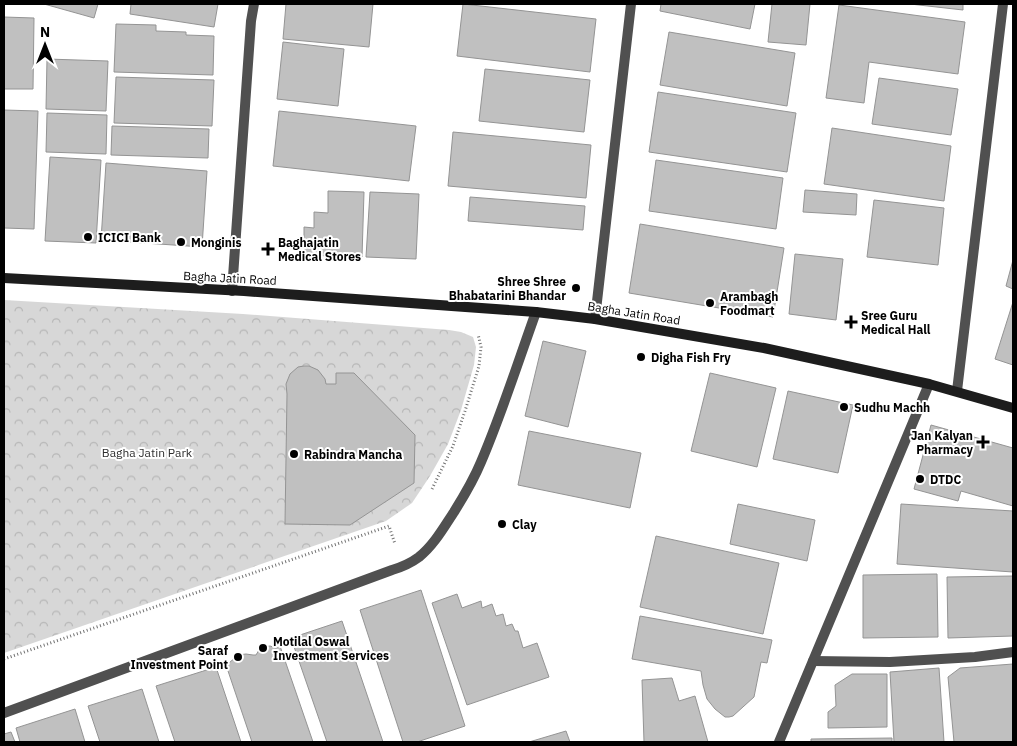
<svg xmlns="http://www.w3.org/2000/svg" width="1017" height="746" viewBox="0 0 1017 746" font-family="'IBM Plex Sans',sans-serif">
<defs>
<pattern id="park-crowns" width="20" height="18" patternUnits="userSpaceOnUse" patternTransform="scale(1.25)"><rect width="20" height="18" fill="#d7d7d7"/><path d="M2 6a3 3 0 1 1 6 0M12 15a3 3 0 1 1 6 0" fill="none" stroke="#b7b7b7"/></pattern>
</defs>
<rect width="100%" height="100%" fill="#fff"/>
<!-- park -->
<path fill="url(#park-crowns)" d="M4,300l239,14 206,16 12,2 12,5 3,10 -2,18 -13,45 -13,34 -18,32 -18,27 -26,18 -382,132z"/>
<!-- building -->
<g fill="#c0c0c0" stroke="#949494">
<path d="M44,4h54l-4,14z"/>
<path d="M131,4h87l-4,23 -84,-13z"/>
<path d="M286,4h87l-4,43 -86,-8z"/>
<path d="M463,4l133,15 -6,53 -133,-16z"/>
<path d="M661,4h94l-5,25 -90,-18z"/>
<path d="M772,4h38l-4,41 -38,-3z"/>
<path d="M910,4h53v6z"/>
<path d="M839,5l126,17 -7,52 -89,-12 -5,41 -38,-5z"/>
<path d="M4,17l30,1 -1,71h-29z"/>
<path d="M116,24l40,1v6l30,1v3l28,1 -1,39 -99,-3z"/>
<path d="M669,32l126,21 -8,53 -127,-21z"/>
<path d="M283,42l61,7 -6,57 -61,-7z"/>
<path d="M47,59l61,2 -2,50 -60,-2z"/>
<path d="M485,69l105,11 -6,52 -105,-11z"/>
<path d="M116,77l98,3 -2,46 -98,-3z"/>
<path d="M879,78l79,11 -7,46 -79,-11z"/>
<path d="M658,92l138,21 -9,59 -138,-20z"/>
<path d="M4,110l34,1 -4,118 -30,-1z"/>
<path d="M279,111l137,15 -7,55 -136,-15z"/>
<path d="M47,113l60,2 -1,39 -60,-2z"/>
<path d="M112,126l97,3 -1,29 -97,-3z"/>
<path d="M832,128l119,18 -7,55 -120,-17z"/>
<path d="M453,132l138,13 -5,53 -138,-12z"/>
<path d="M50,157l51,3 -5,83 -51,-2z"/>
<path d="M656,160l127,18 -7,51 -127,-18z"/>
<path d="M106,163l101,8 -5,76 -101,-7z"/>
<path d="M805,190l52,4 -1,21 -53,-3z"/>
<path d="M328,191l36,1 -2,65 -58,-2v-28l10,1v-16l14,1z"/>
<path d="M370,192l49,2 -3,65 -50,-2z"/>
<path d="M470,197l115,9 -2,24 -115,-9z"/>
<path d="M874,200l70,8 -6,57 -71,-8z"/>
<path d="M640,224l144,24 -11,69 -144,-24z"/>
<path d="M795,254l48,5 -7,61 -47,-6z"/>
<path d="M1013,260v29l-7,-3z"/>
<path d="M1013,302v63l-18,-6z"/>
<path d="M543,341l43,10 -18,76 -43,-11z"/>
<path d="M304,366h5l9,4 7,9 1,5h10v-11h18l61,62 -1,48 -64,42 -65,-1 2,-130 -1,-10 4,-10 8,-7z"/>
<path d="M710,373l66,15 -19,79 -66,-16z"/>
<path d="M788,391l65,14 -15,68 -65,-14z"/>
<path d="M931,425l82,23v58l-52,-15 -3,10 -44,-12z"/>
<path d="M529,431l112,22 -11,55 -112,-23z"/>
<path d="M738,504l77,16 -8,41 -77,-17z"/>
<path d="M901,504l112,7v61l-116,-8z"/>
<path d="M656,536l123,27 -16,71 -123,-27z"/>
<path d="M937,574l1,63 -75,1v-63z"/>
<path d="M1013,576v60l-65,2 -1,-61z"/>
<path d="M421,590l44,136 -48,16h-14l-43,-132z"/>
<path d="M457,594l5,14 19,-7 1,7 10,-4 4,12 7,-2 3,12 6,-2 3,7h3l5,17 14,-5 12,34 -82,28 -35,-102z"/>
<path d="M640,616l132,24 -5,23 -6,-1 -7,35 -21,19 -4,1h-4l-10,-8 -8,-10 -4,-14 -2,-14 -69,-12z"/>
<path d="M342,621l41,121h-56l-36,-104z"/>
<path d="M270,646l6,2 4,-2 33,96h-61l-26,-77 3,-2 9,-8 8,-1 7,1h3l3,-5 5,-3z"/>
<path d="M1013,664v78h-59l-6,-65 12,-9z"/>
<path d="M216,667l25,75h-66l-19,-56z"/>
<path d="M939,668l5,74h-50l-4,-70z"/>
<path d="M852,674h35v53l-59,1v-16l8,-6 -1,-21z"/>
<path d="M672,678l7,23 16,-5 13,46h-64l-2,-62z"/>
<path d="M142,689l17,53h-59l-12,-36z"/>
<path d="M75,709l10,33h-65l-4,-14z"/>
<path d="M566,731l4,11h-41z"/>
<path d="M11,732l4,10h-11v-8z"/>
<path d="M892,738v4h-81v-3z"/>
</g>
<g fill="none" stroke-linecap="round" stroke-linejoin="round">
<!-- path -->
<g stroke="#727272" stroke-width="3" stroke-dasharray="1 2.5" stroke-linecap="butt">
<path d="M432,489l21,-43 12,-35 14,-45 2,-19 -3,-13"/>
<path d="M4,659l385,-133 6,18"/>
</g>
<!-- street -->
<g stroke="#505050" stroke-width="10">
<path d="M232,291l19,-270 3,-17"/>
<path d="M595,319l36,-315"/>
<path d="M957,391l46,-387"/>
<path d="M813,661l77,1 85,-5 38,-5"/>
<path d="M4,713l388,-143c10,-3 19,-7 27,-13 15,-12 25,-30 35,-45 10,-16 20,-33 27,-50 21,-49 37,-100 55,-150"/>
<path d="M779,742l150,-358"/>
</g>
<!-- secondary -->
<path stroke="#1d1d1d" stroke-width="10" d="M4,278l240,13 292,21 59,7 169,29 165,36 84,24"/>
</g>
<!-- markers -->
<g fill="#000" stroke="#fff" stroke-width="2">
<circle cx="88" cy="237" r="5"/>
<circle cx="181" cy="242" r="5"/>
<path d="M265.5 241.5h5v5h5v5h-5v5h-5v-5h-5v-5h5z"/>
<circle cx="576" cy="288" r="5"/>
<circle cx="710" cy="303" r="5"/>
<path d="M848.5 314.5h5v5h5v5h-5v5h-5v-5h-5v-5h5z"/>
<circle cx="641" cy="357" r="5"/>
<circle cx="844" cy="407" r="5"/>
<path d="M980.5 434.5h5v5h5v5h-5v5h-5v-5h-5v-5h5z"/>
<circle cx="294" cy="454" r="5"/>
<circle cx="920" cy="479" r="5"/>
<circle cx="502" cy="524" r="5"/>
<circle cx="263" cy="648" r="5"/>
<circle cx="238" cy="657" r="5"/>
</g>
<g text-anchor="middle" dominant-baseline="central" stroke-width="4" stroke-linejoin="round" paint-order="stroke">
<!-- poi labels -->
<g font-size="12" font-weight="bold" fill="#000" stroke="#fff" text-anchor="start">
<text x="98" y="237">ICICI Bank</text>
<text x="191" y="242">Monginis</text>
<text x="278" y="242">Baghajatin<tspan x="278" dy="14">Medical Stores</tspan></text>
<text x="566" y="281" text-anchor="end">Shree Shree<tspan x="566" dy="14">Bhabatarini Bhandar</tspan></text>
<text x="720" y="296">Arambagh<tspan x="720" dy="14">Foodmart</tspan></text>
<text x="861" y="315">Sree Guru<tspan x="861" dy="14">Medical Hall</tspan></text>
<text x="651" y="357">Digha Fish Fry</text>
<text x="854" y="407">Sudhu Machh</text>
<text x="973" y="435" text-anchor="end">Jan Kalyan<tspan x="973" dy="14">Pharmacy</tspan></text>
<text x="304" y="454">Rabindra Mancha</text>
<text x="930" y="479">DTDC</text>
<text x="512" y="524">Clay</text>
<text x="273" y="641">Motilal Oswal<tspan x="273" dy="14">Investment Services</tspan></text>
<text x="228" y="650" text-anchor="end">Saraf<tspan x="228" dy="14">Investment Point</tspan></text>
</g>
<!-- street labels -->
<g font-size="12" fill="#000" stroke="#fff">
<text transform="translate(230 278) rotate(3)">Bagha Jatin Road</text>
<text transform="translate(634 313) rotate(9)">Bagha Jatin Road</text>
</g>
<!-- park labels -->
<g font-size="12" fill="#2e2e2e" stroke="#fff">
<text x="147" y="452">Bagha Jatin Park</text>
</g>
</g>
<!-- border -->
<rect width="1017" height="746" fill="none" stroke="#000000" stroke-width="10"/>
<!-- north arrow -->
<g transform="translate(45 45)" stroke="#ffffff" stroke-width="4" paint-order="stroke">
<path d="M0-4L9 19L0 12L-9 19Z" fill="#000000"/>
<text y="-8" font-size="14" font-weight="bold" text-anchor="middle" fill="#000000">N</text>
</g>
</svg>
